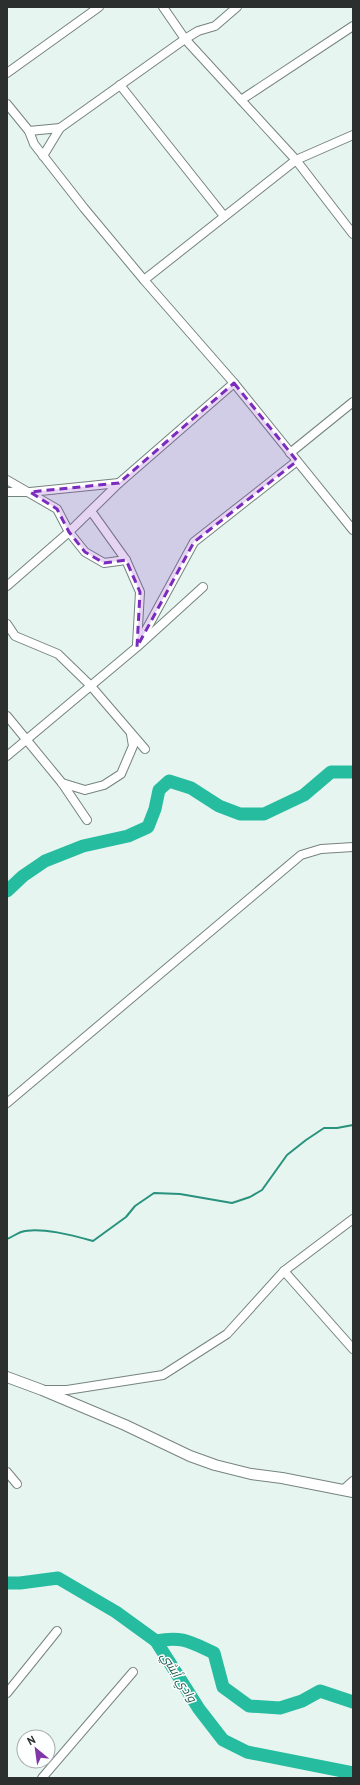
<svg xmlns="http://www.w3.org/2000/svg" width="360" height="1785" viewBox="0 0 360 1785" font-family="'PT Sans',Cairo,sans-serif">
<rect width="100%" height="100%" fill="#e7f5f0"/>
<g fill="none" stroke-linecap="round" stroke-linejoin="round">
<!-- stream -->
<path stroke="#28927d" stroke-width="2" d="M7,1239c5,-2 9,-5 14,-7 18,-6 54,4 72,9l33,-24 9,-11 19,-13 26,1 52,9 18,-6 12,-7 25,-35 19,-15 18,-12h13l16,-3"/>
<!-- river -->
<g stroke="#26bc9f" stroke-width="13">
<path d="M7,891l16,-15 22,-15 38,-15 45,-10 20,-9 7,-18 4,-19 10,-9 22,7 28,18 21,8h24l40,-19 27,-23h22"/>
<path d="M7,1583h13l38,-5 58,34 40,29 43,68 24,31 24,12 106,21"/>
<path d="M156,1641c27,-5 34,1 58,12l9,34 26,19 31,2 22,-7 18,-10 33,11"/>
</g>
<!-- minor casing -->
<g stroke="#76837f" stroke-width="10">
<g id="minor">
<path d="M163,7l22,32 111,121 57,74"/>
<path d="M7,73l92,-66"/>
<path d="M120,85l104,131"/>
<path d="M241,100l112,-74"/>
<path d="M7,104l22,27 5,13 50,64 60,72 90,103 119,147"/>
<path d="M29,131l31,-3"/>
<path d="M43,156l17,-28 125,-89 13,-8 17,-5 22,-19"/>
<path d="M144,280l152,-120 57,-25"/>
<path d="M290,453l63,-51"/>
<path d="M7,480l50,29 12,23 16,20 19,11 22,-3"/>
<path d="M7,492h23l89,-9"/>
<path d="M91,511l35,49 14,32 -3,52"/>
<path d="M7,586l62,-54 50,-49 115,-100"/>
<path d="M7,624l8,12 43,18 32,31 55,64"/>
<path d="M140,641l54,-99 103,-81"/>
<path d="M7,716l55,67 25,37"/>
<path d="M7,756l130,-109 66,-60"/>
<path d="M62,783l23,7 19,-5 17,-11 12,-28 -2,-12"/>
<path d="M7,1103l294,-248 20,-6 32,-2"/>
<path d="M284,1271l69,78"/>
<path d="M45,1390h22l96,-15 64,-41 57,-63 69,-52"/>
<path d="M7,1472l10,12"/>
<path d="M343,1490l10,-9"/>
<path d="M7,1693l50,-62"/>
<path d="M42,1778l91,-106"/>
</g>
</g>
<!-- tertiary casing -->
<g stroke="#76837f" stroke-width="12">
<path id="tertiary" d="M7,1377l35,13 83,35 65,31 25,9 36,9 31,4 71,14"/>
</g>
<!-- minor -->
<use href="#minor" stroke="#fff" stroke-width="8"/>
<!-- tertiary -->
<use href="#tertiary" stroke="#fff" stroke-width="10"/>
</g>
<!-- marked area -->
<path fill="#7b2cbf" fill-opacity="0.2" stroke="#7b2cbf" stroke-width="3" stroke-dasharray="8 5" stroke-linejoin="round" d="M234,383l63,78 -103,81 -57,105 3,-55 -14,-32 -22,3 -19,-11 -16,-20 -12,-23 -27,-17 89,-9z"/>
<g text-anchor="middle" dominant-baseline="central" stroke-width="3" stroke-linejoin="round" paint-order="stroke">
<!-- water labels -->
<g font-size="12" font-style="italic" fill="#1b5448" stroke="#fcfffe">
<text transform="translate(179 1677) rotate(58)">وادي أبشي</text>
</g>
</g>
<!-- border -->
<rect width="360" height="1785" fill="none" stroke="#2b302e" stroke-width="16"/>
<!-- north arrow -->
<g transform="translate(36 1749) rotate(331)"><circle r="19" fill="#fcfffe" stroke="#a8acab"/>
<path d="M0-3L7 15L0 10L-7 15Z" fill="#8136a8"/>
<text y="-6" font-size="11" font-weight="bold" text-anchor="middle" fill="#2b302e">N</text>
</g>
</svg>
